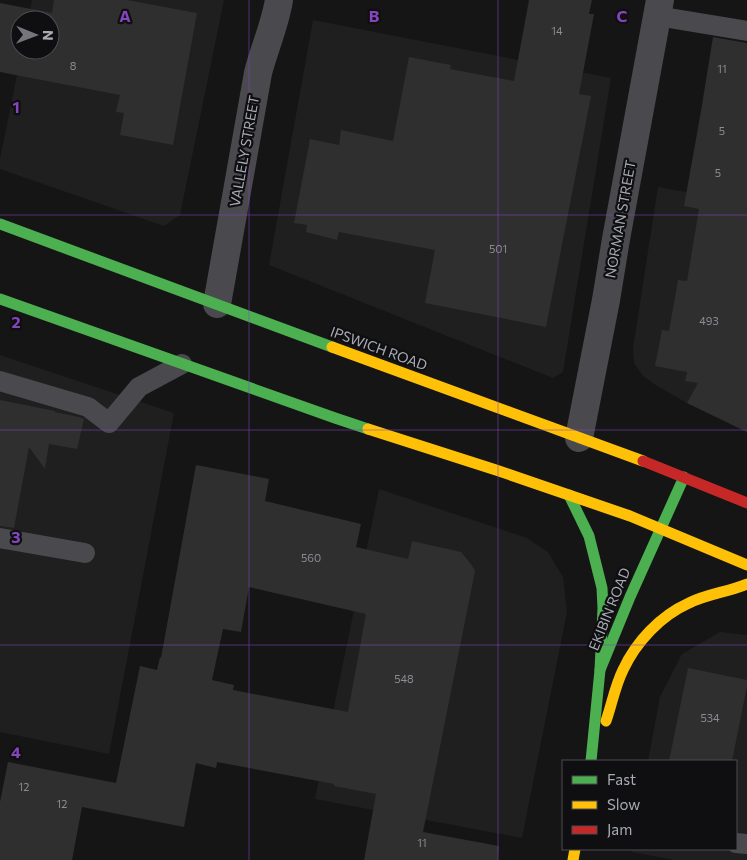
<svg xmlns="http://www.w3.org/2000/svg" width="747" height="860" viewBox="0 0 747 860" font-family="Commissioner,sans-serif">
<rect width="100%" height="100%" fill="#151515"/>
<!-- built -->
<g fill="#1f1f20">
<path d="M32,0h192l-44,215 -16,11 -164,-57v-10l22,-109h28v-30h-22z"/>
<path d="M313,20l298,58 -48,294 -10,6 -284,-113z"/>
<path d="M658,187l89,16v229l-60,-29 -33,-19 -11,-8 -9,-13 -1,-15z"/>
<path d="M0,355l174,58 -65,341 -109,-22z"/>
<path d="M379,489l148,49 21,14 15,25 4,35 -45,226 -207,-39z"/>
<path d="M720,632l27,3v225h-72l-43,-8v-3h104v-88h-88l12,-64 22,-43z"/>
</g>
<!-- building -->
<g fill="#2f2f30" fill-rule="evenodd">
<path d="M54,0h73l70,13 -24,132 -53,-10 4,-22 -8,-1 4,-17 -120,-23v-69l52,10zM20,20h30v30h-30z"/>
<path d="M529,0h63l-3,14h5l-15,80 12,2 -45,231 -121,-24 10,-53 -96,-18 -2,8 -31,-8 1,-7 -13,-2 16,-84 29,6 2,-15 52,11 16,-84 42,8 -1,4 64,12z"/>
<path d="M713,37l34,6v389l-60,-29 11,-20 -13,-2 2,-9 -32,-6 7,-36 7,1 9,-51 9,1 12,-72 -15,-3 17,-95z"/>
<path d="M0,400l55,11v1l24,5 5,2 -7,30 -28,-5 -4,25 -16,-22 -15,81 -14,-2z"/>
<path d="M196,465l73,14 -4,22 96,23 -5,23 52,12 4,-18 49,11 10,12 4,7 -52,261 76,14 -1,14h-134l12,-66 -42,-8v-2l-117,-22 -1,6 -20,-5 -12,64 -102,-20 -10,53h-72v-58l8,-40 108,21 24,-117 17,4 3,-13 1,1zM249,587l117,27 -18,98 -115,-22 1,-5 -22,-5 11,-51 18,3z"/>
<path d="M688,668l59,12v6l-15,75h-63z"/>
</g>
<g fill="none" stroke-linecap="round" stroke-linejoin="round">
<!-- lane -->
<g stroke="#4a4a4e" stroke-width="20">
<path d="M657,16l90,15"/>
<path d="M0,381l88,26 21,16 30,-36 43,-23"/>
<path d="M0,538l85,15"/>
<path d="M736,843l11,1"/>
</g>
<!-- street -->
<g stroke="#4a4a4e" stroke-width="28">
<path d="M217,304l41,-231c6,-24 17,-48 21,-73"/>
<path d="M579,438l27,-138 10,-61 44,-239"/>
</g>
<!-- fast -->
<g stroke="#4caf50" stroke-width="11">
<path d="M0,224l332,123"/>
<path d="M0,299l335,119 33,11"/>
<path d="M569,495l20,41 13,52 1,20 -3,62"/>
<path d="M591,761l9,-91 30,-73 54,-120"/>
</g>
<!-- slow -->
<g stroke="#ffc107" stroke-width="11">
<path d="M332,347l311,114"/>
<path d="M368,429l128,41 134,46 117,49"/>
<path d="M606,721c6,-17 9,-35 17,-51 13,-28 37,-54 66,-67 18,-9 39,-11 58,-19"/>
<path d="M573,860l2,-11"/>
</g>
<!-- jam -->
<path stroke="#c62828" stroke-width="11" d="M643,461l104,42"/>
</g>
<!-- grid -->
<path fill="none" stroke="#8445bd" stroke-width="1" stroke-opacity="0.55" d="M249,0v860M498,0v860M0,215h747M0,430h747M0,645h747"/>
<g text-anchor="middle" dominant-baseline="central" stroke-width="4.5" stroke-linejoin="round" paint-order="stroke">
<!-- number labels -->
<g font-size="11" fill="#8a8c93">
<text x="557" y="30">14</text>
<text x="73" y="65">8</text>
<text x="722" y="68">11</text>
<text x="722" y="130">5</text>
<text x="718" y="172">5</text>
<text x="498" y="248">501</text>
<text x="709" y="320">493</text>
<text x="311" y="557">560</text>
<text x="404" y="678">548</text>
<text x="710" y="717">534</text>
<text x="24" y="786">12</text>
<text x="62" y="803">12</text>
<text x="422" y="842">11</text>
</g>
<!-- street labels -->
<g font-size="14" fill="#a8abb4" stroke="#0f0f11">
<text transform="translate(244 151) rotate(-80)">VALLELY STREET</text>
<text transform="translate(620 219) rotate(-80)">NORMAN STREET</text>
<text transform="translate(379 348) rotate(20)">IPSWICH ROAD</text>
<text transform="translate(609 609) rotate(-68)">EKIBIN ROAD</text>
</g>
</g>
<g font-size="16" text-anchor="middle" font-weight="bold" fill="#8445bd" stroke="#0f0f11" stroke-width="4.5" stroke-linejoin="round" paint-order="stroke">
<text x="125" y="22">A</text>
<text x="374" y="22">B</text>
<text x="622" y="22">C</text>
<text x="16" y="113">1</text>
<text x="16" y="328">2</text>
<text x="16" y="543">3</text>
<text x="16" y="758">4</text>
</g>
<!-- legend -->
<rect x="562" y="760" width="175" height="90" fill="#0f0f11" stroke="#4c4d52"/>
<rect x="572" y="776" width="25" height="8" fill="#4caf50" stroke="#4c4d52"/>
<text x="607" y="785" font-size="15" fill="#a8abb4">Fast</text>
<rect x="572" y="801" width="25" height="8" fill="#ffc107" stroke="#4c4d52"/>
<text x="607" y="810" font-size="15" fill="#a8abb4">Slow</text>
<rect x="572" y="826" width="25" height="8" fill="#c62828" stroke="#4c4d52"/>
<text x="607" y="835" font-size="15" fill="#a8abb4">Jam</text>
<!-- north arrow -->
<g transform="translate(35 35) rotate(91)"><circle r="24" fill="#0f0f11" stroke="#4c4d52"/>
<path d="M0-4L9 19L0 12L-9 19Z" fill="#75767c"/>
<text y="-8" font-size="14" font-weight="bold" text-anchor="middle" fill="#a8abb4">N</text>
</g>
</svg>
